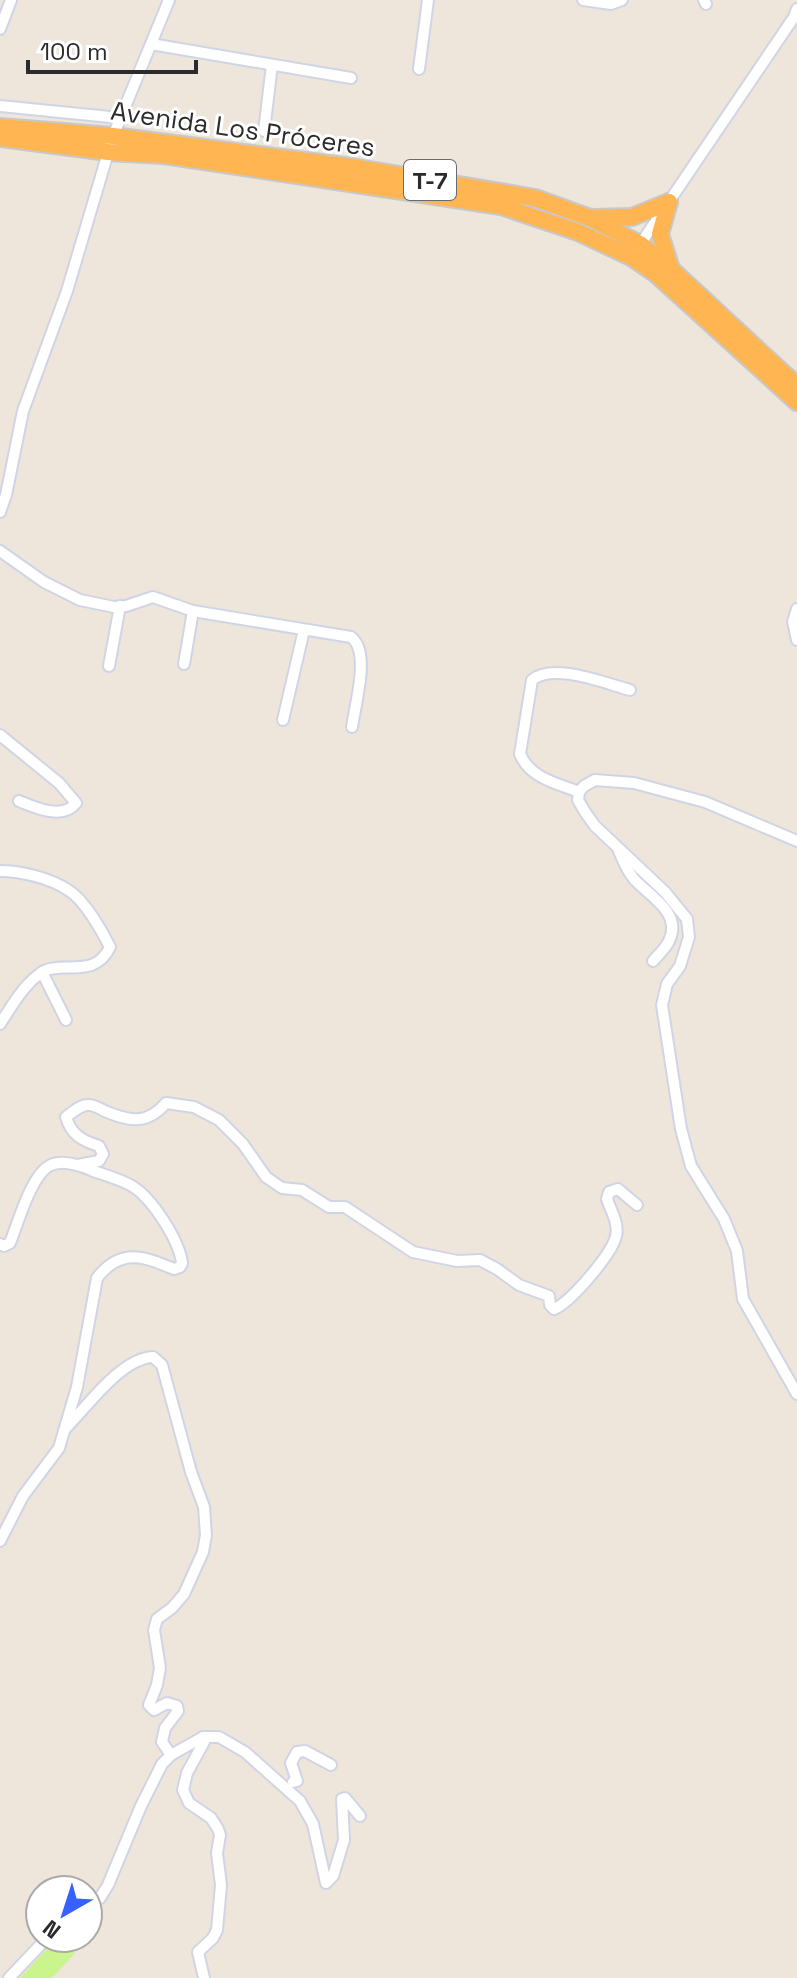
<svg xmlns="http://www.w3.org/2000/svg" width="797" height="1978" viewBox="0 0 797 1978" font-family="'Space Grotesk',sans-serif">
<rect width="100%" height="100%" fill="#eee5db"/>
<!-- pitch -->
<path fill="#caf48c" d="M57,1938l18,15 -23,25h-32z"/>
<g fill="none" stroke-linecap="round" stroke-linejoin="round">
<!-- minor casing -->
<g stroke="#d0d5e5" stroke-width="14">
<g id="minor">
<path d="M583,0l28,4 11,-4"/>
<path d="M704,0l2,4"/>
<path d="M0,29l11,-29"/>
<path d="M151,44l200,34"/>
<path d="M419,69l9,-69"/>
<path d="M0,106l120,12"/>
<path d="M264,131l8,-66"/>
<path d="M637,249l157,-232 3,-8"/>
<path d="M0,512l6,-17 17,-84 44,-120 46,-155 56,-136"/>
<path d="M0,551l44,31 36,18 34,7 12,-1 27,-9 40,14 158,26c20,15 4,67 1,90"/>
<path d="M797,609l-4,13 4,18"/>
<path d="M184,664l9,-53"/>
<path d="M109,666l11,-60"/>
<path d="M283,720l21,-90"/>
<path d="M0,735l59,48 17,20c-13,17 -40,5 -57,-2"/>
<path d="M579,792c-23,-9 -49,-14 -59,-38l12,-74c21,-18 72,3 98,10"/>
<path d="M797,841l-92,-39 -71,-19 -39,-3 -11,6 -5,6 -1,8 7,12 10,14 70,66 22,27 2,18 -9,29 -13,18 -5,21 19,124 10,37 33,53 13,32 6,48 54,95"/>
<path d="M619,851c4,10 8,20 15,28 15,17 49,34 35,62 -3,7 -11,14 -16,20"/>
<path d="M0,871c21,0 50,7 68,19 16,9 34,41 42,57 -15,32 -46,14 -66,24 -19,11 -32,35 -44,53"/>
<path d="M42,972l24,48"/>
<path d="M78,1165l21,-4 4,-7 -4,-8c-16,-5 -28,-11 -33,-29 7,-5 15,-13 23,-12 6,0 13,5 18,7 24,10 41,12 59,-9l28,4 25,13 24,24 23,33 16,11 20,2 27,17h16l68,45 44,9 23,-1 17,9 22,16 30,11 1,9 4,4c16,-6 58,-55 62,-73 3,-13 -5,-25 -9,-37l2,-7 9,-3 19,16"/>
<path d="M0,1244l4,2 6,-3c8,-20 21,-67 39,-77 12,-7 30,-1 42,4 13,5 29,9 41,16 20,12 47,54 50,77l-2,4 -6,2c-29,-12 -53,-22 -77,9l-20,109 -18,61 -36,48 -23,45"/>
<path d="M65,1429c22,-22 56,-71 88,-72l9,8 29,107 13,35 2,28 -3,17 -19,42 -12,14 -15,11 -3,11 6,38 -3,17 -8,20 5,5 13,-7 10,3 1,5 -13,17 -3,14 9,13"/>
<path d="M203,1737l2,3 -18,33 -4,17 6,13 22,15 7,11 2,6 -3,18 4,32 -4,45 -4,8 -15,14 6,26"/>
<path d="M293,1782l4,-1 -6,-18 6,-11 8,-1 26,14"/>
<path d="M88,1906l12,-8 8,-13 33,-79 21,-42 9,-9 32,-18h16l26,15 55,49 13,23 13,59 7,-7 11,-36 -2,-41 3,-1 15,18"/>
<path d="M9,1978l38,-40"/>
</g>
</g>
<!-- trunk casing -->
<g stroke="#c8c8c8" stroke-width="20">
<g id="trunk">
<path d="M0,127l113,9 239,31 183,31 55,20 50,26 32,26 125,116"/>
<path d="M0,138l108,14 56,3 337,51 77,26 53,25 25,17 141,128"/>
<path d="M669,202l-9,32 11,35"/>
<path d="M594,218l38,-1 37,-15"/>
</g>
</g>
<!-- minor -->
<use href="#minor" stroke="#fff" stroke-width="10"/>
<!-- trunk -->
<use href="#trunk" stroke="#ffb652" stroke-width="16"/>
</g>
<g text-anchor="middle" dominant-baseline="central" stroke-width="6" stroke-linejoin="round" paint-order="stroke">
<!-- shield labels -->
<rect fill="#fff" stroke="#6b6b6b" stroke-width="2" x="404" y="160" width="52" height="40" rx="6"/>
<g font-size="24" font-weight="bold" fill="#2b2b2b">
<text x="430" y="180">T-7</text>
</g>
<!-- street labels -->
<g font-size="26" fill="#2b2b2b" stroke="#fff">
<text transform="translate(243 129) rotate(8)">Avenida Los Próceres</text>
</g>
</g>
<!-- north arrow -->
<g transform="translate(64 1914) rotate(219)"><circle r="38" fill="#ffffff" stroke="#aaaaaa" stroke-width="2"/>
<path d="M0-6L14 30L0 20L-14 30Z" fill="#3762ff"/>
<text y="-12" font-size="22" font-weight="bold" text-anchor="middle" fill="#2b2b2b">N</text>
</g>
<!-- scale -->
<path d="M28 60v12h168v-12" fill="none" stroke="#2b2b2b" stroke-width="4"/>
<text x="40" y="60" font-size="24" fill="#2b2b2b" stroke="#ffffff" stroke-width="6" paint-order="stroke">100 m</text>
</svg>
